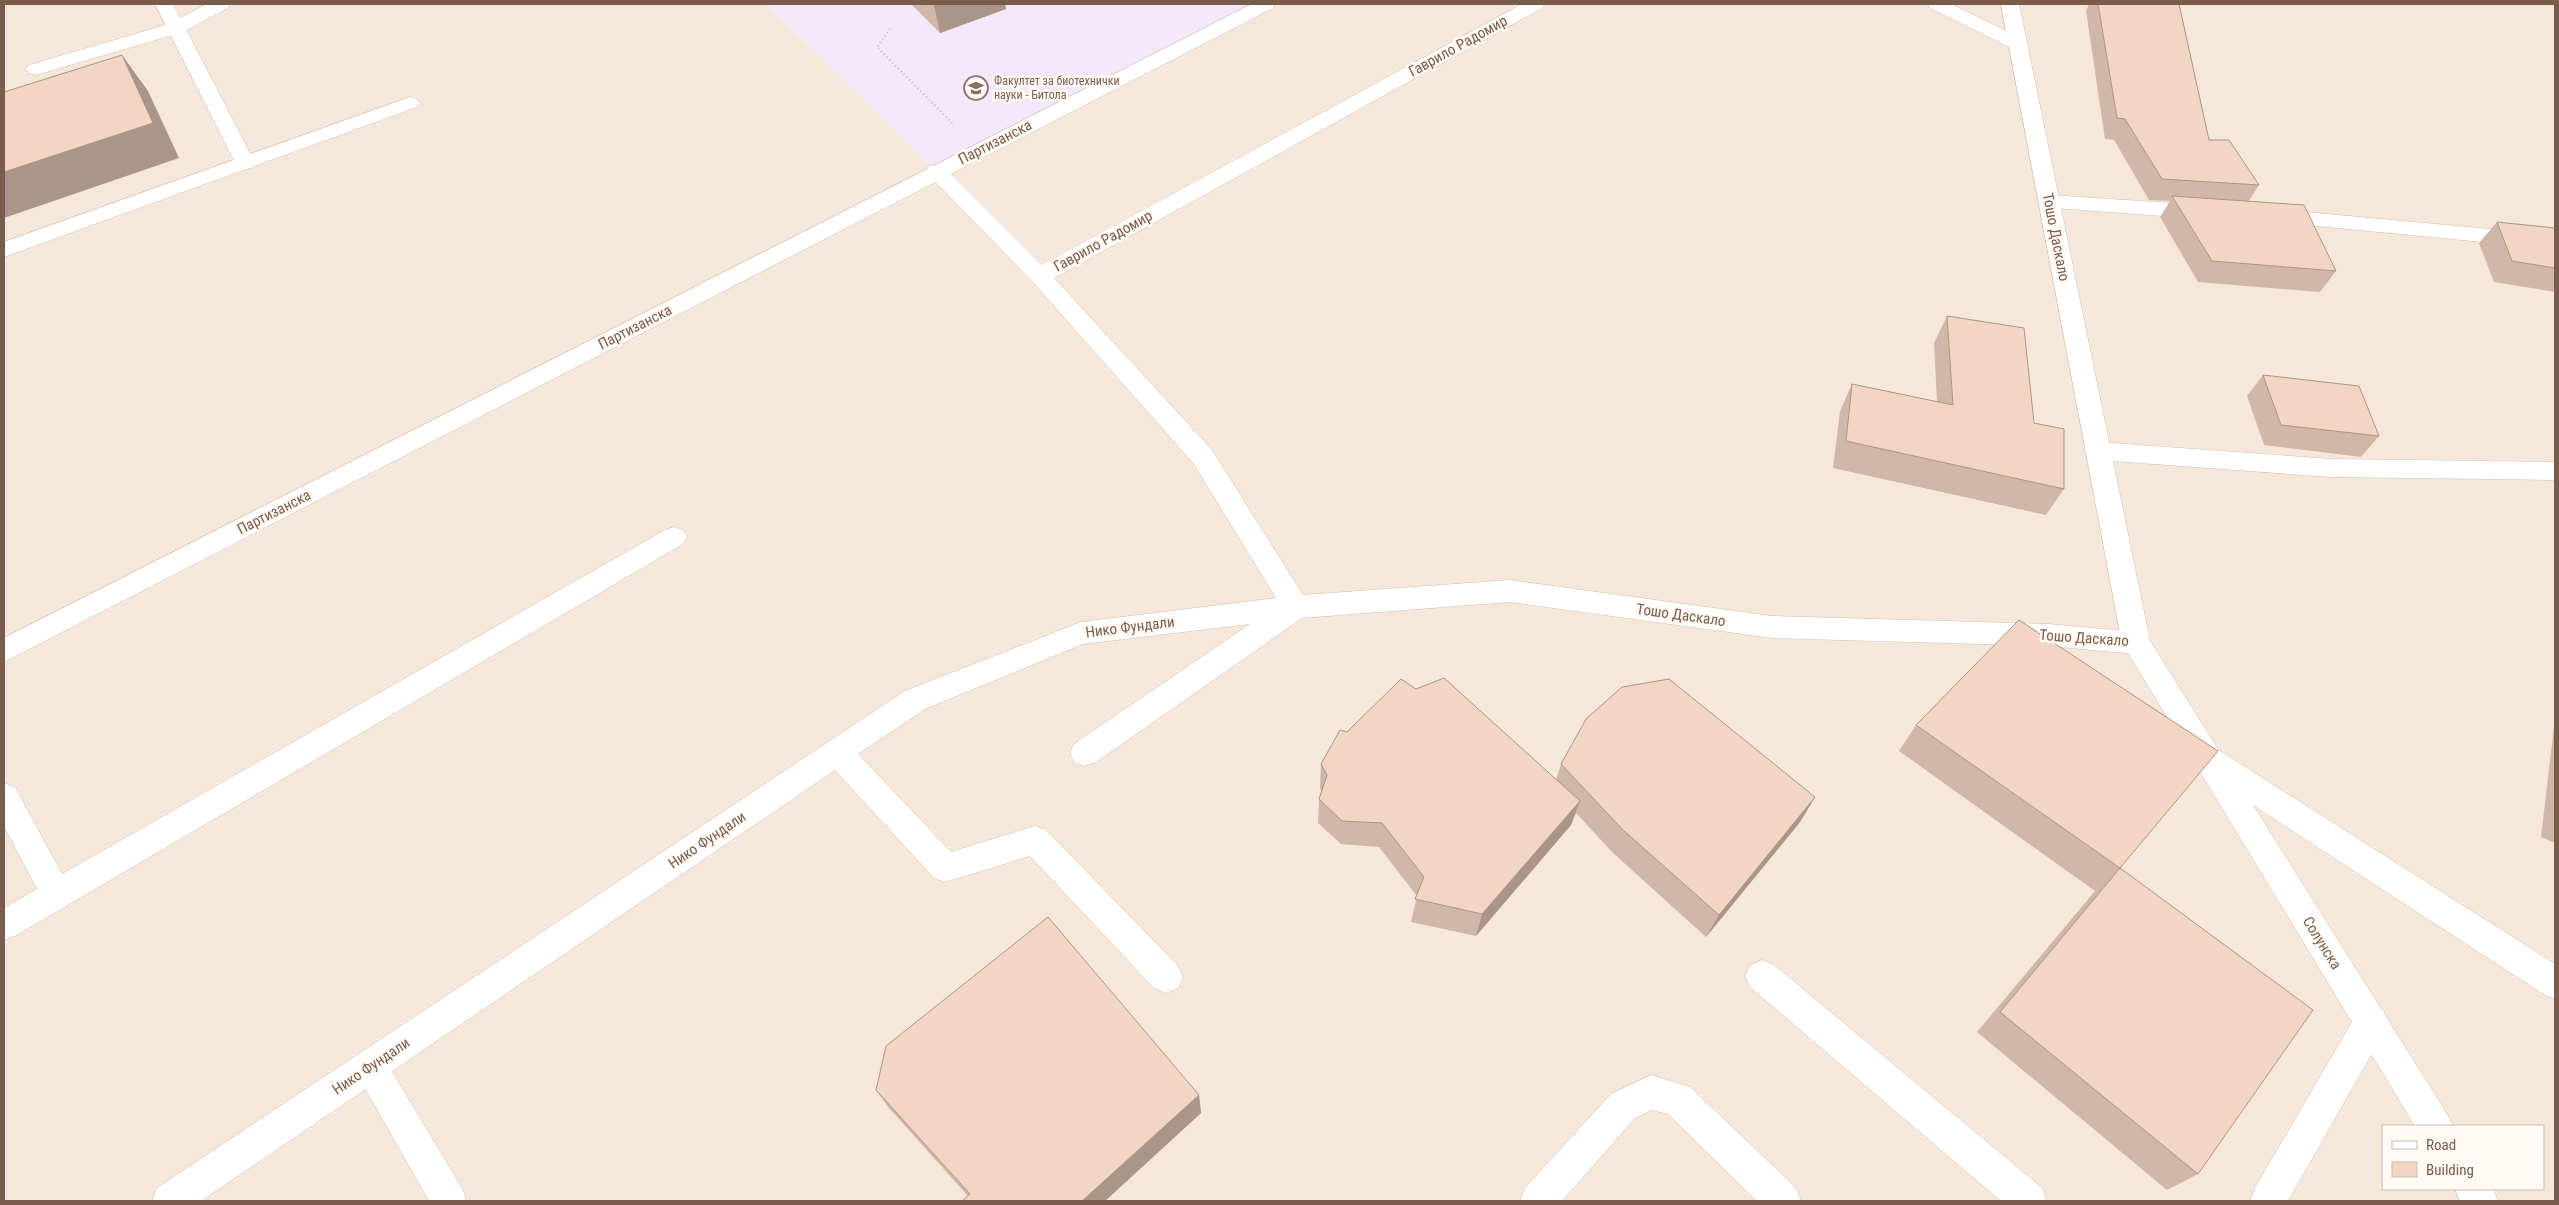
<svg xmlns="http://www.w3.org/2000/svg" width="2559" height="1205" viewBox="0 0 2559 1205" font-family="'Roboto Condensed',sans-serif">
<rect width="100%" height="100%" fill="#fdf6ec"/>
<!-- residential -->
<path fill="#f5e8da" fill-rule="evenodd" d="M4,4h2551v1197h-2551zM2383,1126h160v63h-160z"/>
<!-- education -->
<path fill="#f3e8fa" d="M766,4h500l-330,167z"/>
<g fill="none" stroke-linecap="round" stroke-linejoin="round">
<!-- service casing -->
<g stroke="#d1beb0" stroke-width="1">
<g id="service">
<path d="M207,4h23l-2,4 -45,24 -147,43 -7,-2 -3,-4 3,-4 140,-41z"/>
<path d="M410,97l7,2 3,4 -3,4 -413,150v-15z"/>
<path d="M674,527l9,3 4,7 -4,7 -668,392 -11,4v-32l33,-19 -33,-63v-43l11,4 47,87 603,-344z"/>
<path d="M1762,960l12,5 268,223 5,13h-46l-251,-214 -5,-11 5,-11z"/>
<path d="M370,1050l12,5 80,133 5,13h-38l-76,-134 5,-12z"/>
<path d="M1651,1075l39,12 106,101 5,13h-44l-89,-87 -16,-4 -17,8 -73,83h-42l5,-13 86,-94z"/>
</g>
</g>
<!-- minor casing -->
<g stroke="#d1beb0" stroke-width="1">
<g id="minor">
<path d="M155,4h18l82,159 -3,5 -7,1 -7,-1 -3,-5z"/>
<path d="M1522,4h22l-2,4 -488,270 158,172 91,145 207,-15 262,36 276,8 88,8 10,3 4,8 -4,8 -10,3 -88,-8 -276,-8 -262,-36 -208,16 -206,144 -11,4 -11,-4 -4,-9 4,-9 176,-120 -167,20 -158,65 -67,45 93,98 84,-26 11,4 132,136 5,11 -5,11 -12,5 -12,-5 -124,-132 -85,26 -11,-4 -99,-108 -634,431h-49l5,-13 748,-497 176,-69 195,-24 -82,-134 -162,-183 -107,-110 4,-5 7,-1 7,1 99,99z"/>
<path d="M1928,4h23l74,36 3,4 -3,4h-14l-81,-40z"/>
<path d="M2049,195l154,10 8,2 3,5 -3,5 -8,2 -162,-12 -3,-5 3,-5z"/>
<path d="M2273,209l282,26v14l-290,-28 -3,-5 3,-5z"/>
<path d="M2098,442l233,17 224,3v18l-224,-3 -233,-17 -9,-2 -4,-7 4,-7z"/>
<path d="M2209,747l11,4 335,213v35l-12,-5 -345,-225 -4,-9 4,-9z"/>
<path d="M2371,1005l12,5 5,12 -5,12 -95,167h-38l5,-13 104,-178z"/>
</g>
</g>
<!-- tertiary casing -->
<g stroke="#d1beb0" stroke-width="1">
<g id="tertiary">
<path d="M1252,4h23l-2,4 -1269,654v-24z"/>
<path d="M2001,4h18l131,637 297,473 6,12h-38l-293,-483z"/>
<path d="M2455,1189h38l5,12h-38z"/>
</g>
</g>
<!-- path -->
<path stroke="#d9b8a5" stroke-width="2.5" stroke-dasharray="1 3" stroke-linecap="butt" d="M890,29l-13,18 75,76"/>
<!-- service -->
<use href="#service" fill="#fff" fill-rule="evenodd"/>
<!-- minor -->
<use href="#minor" fill="#fff" fill-rule="evenodd"/>
<!-- tertiary -->
<use href="#tertiary" fill="#fff" fill-rule="evenodd"/>
</g>
<!-- wall -->
<g fill="#d1b7a8">
<path d="M911,4h94l1,5 -66,24z"/>
<path d="M2089,4h90l30,136 50,45 -11,17 88,69 -16,21 -122,-10 -38,-65 10,-16 -21,-1 -35,-60 -9,-1 -19,-128z"/>
<path d="M2497,222l58,6v64l-61,-10 -15,-39z"/>
<path d="M1947,316l87,107 30,66 -18,26 -213,-47 7,-57 12,-27 85,18 -3,-59z"/>
<path d="M2263,375l116,61 -18,21 -97,-12 -17,-49z"/>
<path d="M1916,725l204,143 78,306 -31,16 -190,-158 118,-141 -196,-140z"/>
<path d="M2555,726v117l-14,-6 13,-110z"/>
<path d="M1347,732l209,48 5,-16 254,33 -15,25 -94,115 -93,-84 -37,-40 -5,12 -95,111 -65,-14 6,-26 -38,-49 -38,-3 -23,-21 1,-24 3,-7 -2,-4 1,-24z"/>
<path d="M876,1090l323,5 2,18 -96,88h-143l6,-5 -79,-88z"/>
</g>
<!-- shaded-wall -->
<g fill="#aa9588">
<path d="M934,4h71l1,5 -66,24z"/>
<path d="M122,55l26,36 31,67 -175,60v-46z"/>
<path d="M1815,797l-15,25 -94,115 13,-22z"/>
<path d="M1580,801l-9,24 -95,111 6,-22z"/>
<path d="M1199,1095l2,18 -96,88h-23z"/>
</g>
<!-- building -->
<g fill="#f3d5c3" stroke="#aa9588">
<path d="M2098,4h81l30,136h20l30,45 -97,-6 -37,-60 -8,-1z"/>
<path d="M122,55l31,68 -149,49v-80z"/>
<path d="M2172,196l132,9 32,66 -124,-10z"/>
<path d="M2497,222l58,6v40l-43,-7z"/>
<path d="M1947,316l77,12 10,95 30,6v60l-218,-48 6,-57 101,21z"/>
<path d="M2263,375l96,11 20,50 -98,-11z"/>
<path d="M2019,620l199,131 -98,117 -204,-143z"/>
<path d="M1444,678l136,123 -98,113 -67,-15 9,-22 -42,-54 -40,-2 -23,-22 8,-24 -6,-11 19,-34 7,2 54,-53 15,10z"/>
<path d="M1669,679l146,118 -96,118 -96,-85 -62,-66 25,-45 36,-32z"/>
<path d="M2120,868l193,142 -115,164 -198,-162z"/>
<path d="M1048,917l151,178 -117,106h-120l8,-7 -94,-104 10,-44z"/>
</g>
<!-- icons -->
<defs>
<g id="university-ring" transform="scale(1.25)"><circle r="9.5" fill="#fffaf3" stroke="#8d6e63" stroke-width="1.5"/><path d="M0-5L7-2L0 1L-7-2ZM-4 1L0 2.5L4 1V4Q0 6-4 4Z" fill="#8d6e63"/></g>
</defs>
<g fill-rule="evenodd">
<use href="#university-ring" x="976" y="88"/>
</g>
<g text-anchor="middle" dominant-baseline="central" stroke-width="5" stroke-linejoin="round" paint-order="stroke">
<!-- far-education labels -->
<g font-size="12" fill="#785e54" stroke="#fffaf3" text-anchor="start">
<text x="994" y="81">Факултет за биотехнички<tspan x="994" dy="14">науки - Битола</tspan></text>
</g>
<!-- street labels -->
<g font-size="15" fill="#7a5c4d" stroke="#fffaf3">
<text transform="translate(1458 46) rotate(-29)">Гаврило Радомир</text>
<text transform="translate(995 142) rotate(-27)">Партизанска</text>
<text transform="translate(2056 237) rotate(79)">Тошо Даскало</text>
<text transform="translate(1103 241) rotate(-29)">Гаврило Радомир</text>
<text transform="translate(635 327) rotate(-27)">Партизанска</text>
<text transform="translate(274 512) rotate(-27)">Партизанска</text>
<text transform="translate(1681 615) rotate(8)">Тошо Даскало</text>
<text transform="translate(1130 627) rotate(-7)">Нико Фундали</text>
<text transform="translate(2084 638) rotate(4)">Тошо Даскало</text>
<text transform="translate(707 840) rotate(-34)">Нико Фундали</text>
<text transform="translate(2322 943) rotate(58)">Солунска</text>
<text transform="translate(371 1066) rotate(-34)">Нико Фундали</text>
</g>
</g>
<!-- border -->
<rect width="2559" height="1205" fill="none" stroke="#7a5c4d" stroke-width="10"/>
<!-- legend -->
<rect x="2382" y="1125" width="162" height="65" fill="#fffaf3" stroke="#cabbb1"/>
<rect x="2392" y="1141" width="25" height="8" fill="#ffffff" stroke="#cabbb1"/>
<text x="2426" y="1150" font-size="15" fill="#7a5c4d">Road</text>
<rect x="2392" y="1162" width="25" height="15" fill="#f3d5c3" stroke="#cabbb1"/>
<text x="2426" y="1175" font-size="15" fill="#7a5c4d">Building</text>
</svg>
